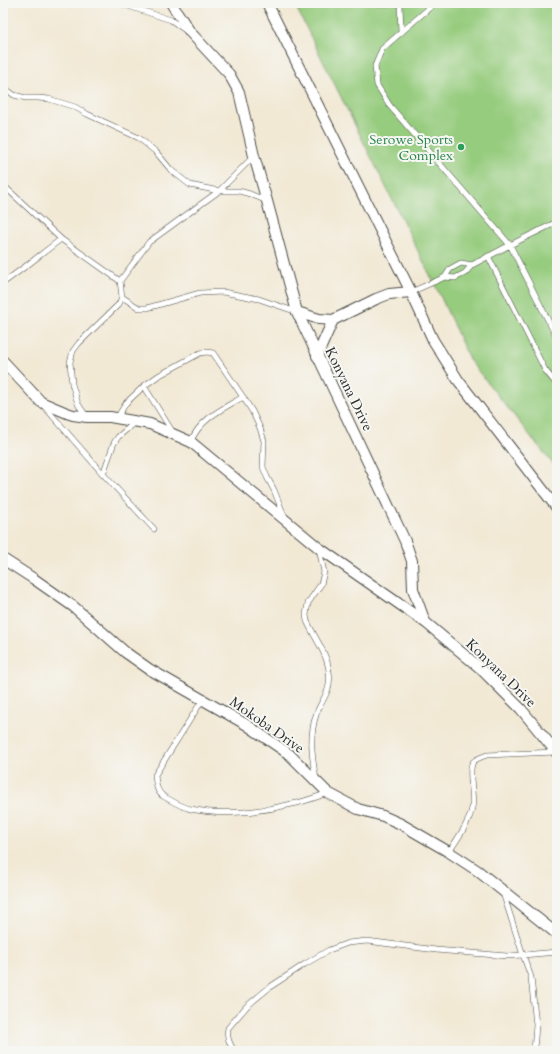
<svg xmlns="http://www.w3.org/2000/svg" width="560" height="1054" viewBox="0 0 560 1054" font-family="Cardo,serif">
<rect width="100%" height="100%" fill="#f6f6f2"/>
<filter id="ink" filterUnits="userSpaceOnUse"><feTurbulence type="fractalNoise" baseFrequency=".025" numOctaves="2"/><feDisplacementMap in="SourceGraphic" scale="8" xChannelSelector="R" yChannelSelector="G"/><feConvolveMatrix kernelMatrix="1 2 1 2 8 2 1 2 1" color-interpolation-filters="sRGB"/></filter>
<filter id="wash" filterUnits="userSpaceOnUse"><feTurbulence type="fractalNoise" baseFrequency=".012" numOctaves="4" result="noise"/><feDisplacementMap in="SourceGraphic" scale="16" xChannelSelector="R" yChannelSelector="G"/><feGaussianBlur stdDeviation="0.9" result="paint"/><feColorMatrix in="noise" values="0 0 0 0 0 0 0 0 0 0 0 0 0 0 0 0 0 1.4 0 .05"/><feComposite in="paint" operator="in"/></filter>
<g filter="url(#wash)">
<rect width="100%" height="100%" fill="#f2e9d5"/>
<!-- green -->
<path fill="#96cc7e" stroke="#607c54" d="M294,3h263v466l-87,-108 -32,-70z"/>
</g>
<g filter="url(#ink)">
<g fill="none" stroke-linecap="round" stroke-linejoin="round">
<!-- lane casing -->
<g stroke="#494844" stroke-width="6">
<g id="lane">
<path d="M119,3l52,17 14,10"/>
<path d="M401,3l-1,2 1,27"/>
<path d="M435,3l-53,46 -7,17 2,19 13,21 120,139 47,-23"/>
<path d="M3,87l11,8 12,3h12l11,1 26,8 12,7 52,24 17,14 15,18 19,15 29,6h20l11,3 17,7"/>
<path d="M3,185l58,54"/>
<path d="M488,256l57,114 9,11 3,2"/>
<path d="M445,277l5,-8 11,-6 11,2"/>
<path d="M3,283l27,-20 31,-24 59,42"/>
<path d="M411,292l34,-15 10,1 10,-5 7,-8 38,-20 47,93"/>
<path d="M122,297l17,11h8l53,-15 23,-1 36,7 38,13"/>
<path d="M144,386l28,45"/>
<path d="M44,406l59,68 51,55"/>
<path d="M86,416l-8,-12 -6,-20 -2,-22 3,-11 6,-8 40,-39 3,-7 -2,-16 29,-39 70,-51 35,-35"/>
<path d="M117,418l9,-15 18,-17 14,-10 42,-23 7,-1 6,1 30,44"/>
<path d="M191,442c7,-22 33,-34 52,-45l9,14 8,17 4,13 -1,26 4,10 7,13 11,28"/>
<path d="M103,474l11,-31 4,-6 17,-15"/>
<path d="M203,699l-48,76c1,8 1,16 8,21 9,5 18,11 28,13 31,7 70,3 101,-5 12,-2 24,-7 36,-11"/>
<path d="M316,779c-4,-21 -7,-42 0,-64 6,-17 16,-23 13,-44 -2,-18 -15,-34 -22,-50l-1,-6 2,-12 13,-19 3,-12 -5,-23"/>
<path d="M449,852c8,-13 20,-28 23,-44 3,-12 -5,-37 1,-46 4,-4 9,-5 14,-7l69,-3"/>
<path d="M503,893l20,62 8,22 5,48 -2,26"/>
<path d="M234,1051c-4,-7 -8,-14 -6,-23l19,-22 23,-19 35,-23 24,-14 19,-7 19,-2 69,9 71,6 16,-1 34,-3"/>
</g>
</g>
<!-- street casing -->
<g stroke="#494844" stroke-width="12">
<g id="street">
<path d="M171,3l19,29 25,27 14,15 10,18 15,64 13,45 30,111 108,229 7,20 1,28 12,33 55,46 41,41 36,44"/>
<path d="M267,3l144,289 22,48 25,40 99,128"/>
<path d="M297,312l22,7 14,1"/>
<path d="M317,356l16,-36 43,-21 13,-5 22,-2"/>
<path d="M3,361l38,41 26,11 6,2 14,2h23l40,7 41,18 128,106 106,74"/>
<path d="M3,559l31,20 40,28 51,45 24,17 98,56 42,29 39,39 30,16 25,7 18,8 48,28 29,19 79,63"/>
</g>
</g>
<!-- lane -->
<use href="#lane" stroke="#fff" stroke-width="5"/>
<!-- street -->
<use href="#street" stroke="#fff" stroke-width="10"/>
</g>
</g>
<!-- markers -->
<circle fill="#2e9e5b" stroke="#f6f6f2" stroke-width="1.5" cx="461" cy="147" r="4"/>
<g text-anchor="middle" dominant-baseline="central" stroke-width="4" stroke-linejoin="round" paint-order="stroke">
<!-- leisure labels -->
<g font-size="14" fill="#27864d" stroke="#f6f6f2" text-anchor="end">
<text x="453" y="139">Serowe Sports<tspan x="453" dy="16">Complex</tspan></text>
</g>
<!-- street labels -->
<g font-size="14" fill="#2b2b2b" stroke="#f6f6f2">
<text transform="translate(349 389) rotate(64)">Konyana Drive</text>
<text transform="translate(501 673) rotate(44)">Konyana Drive</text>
<text transform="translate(267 725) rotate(35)">Mokoba Drive</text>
</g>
</g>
<!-- margin -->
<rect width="560" height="1054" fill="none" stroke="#f6f6f2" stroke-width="16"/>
</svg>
